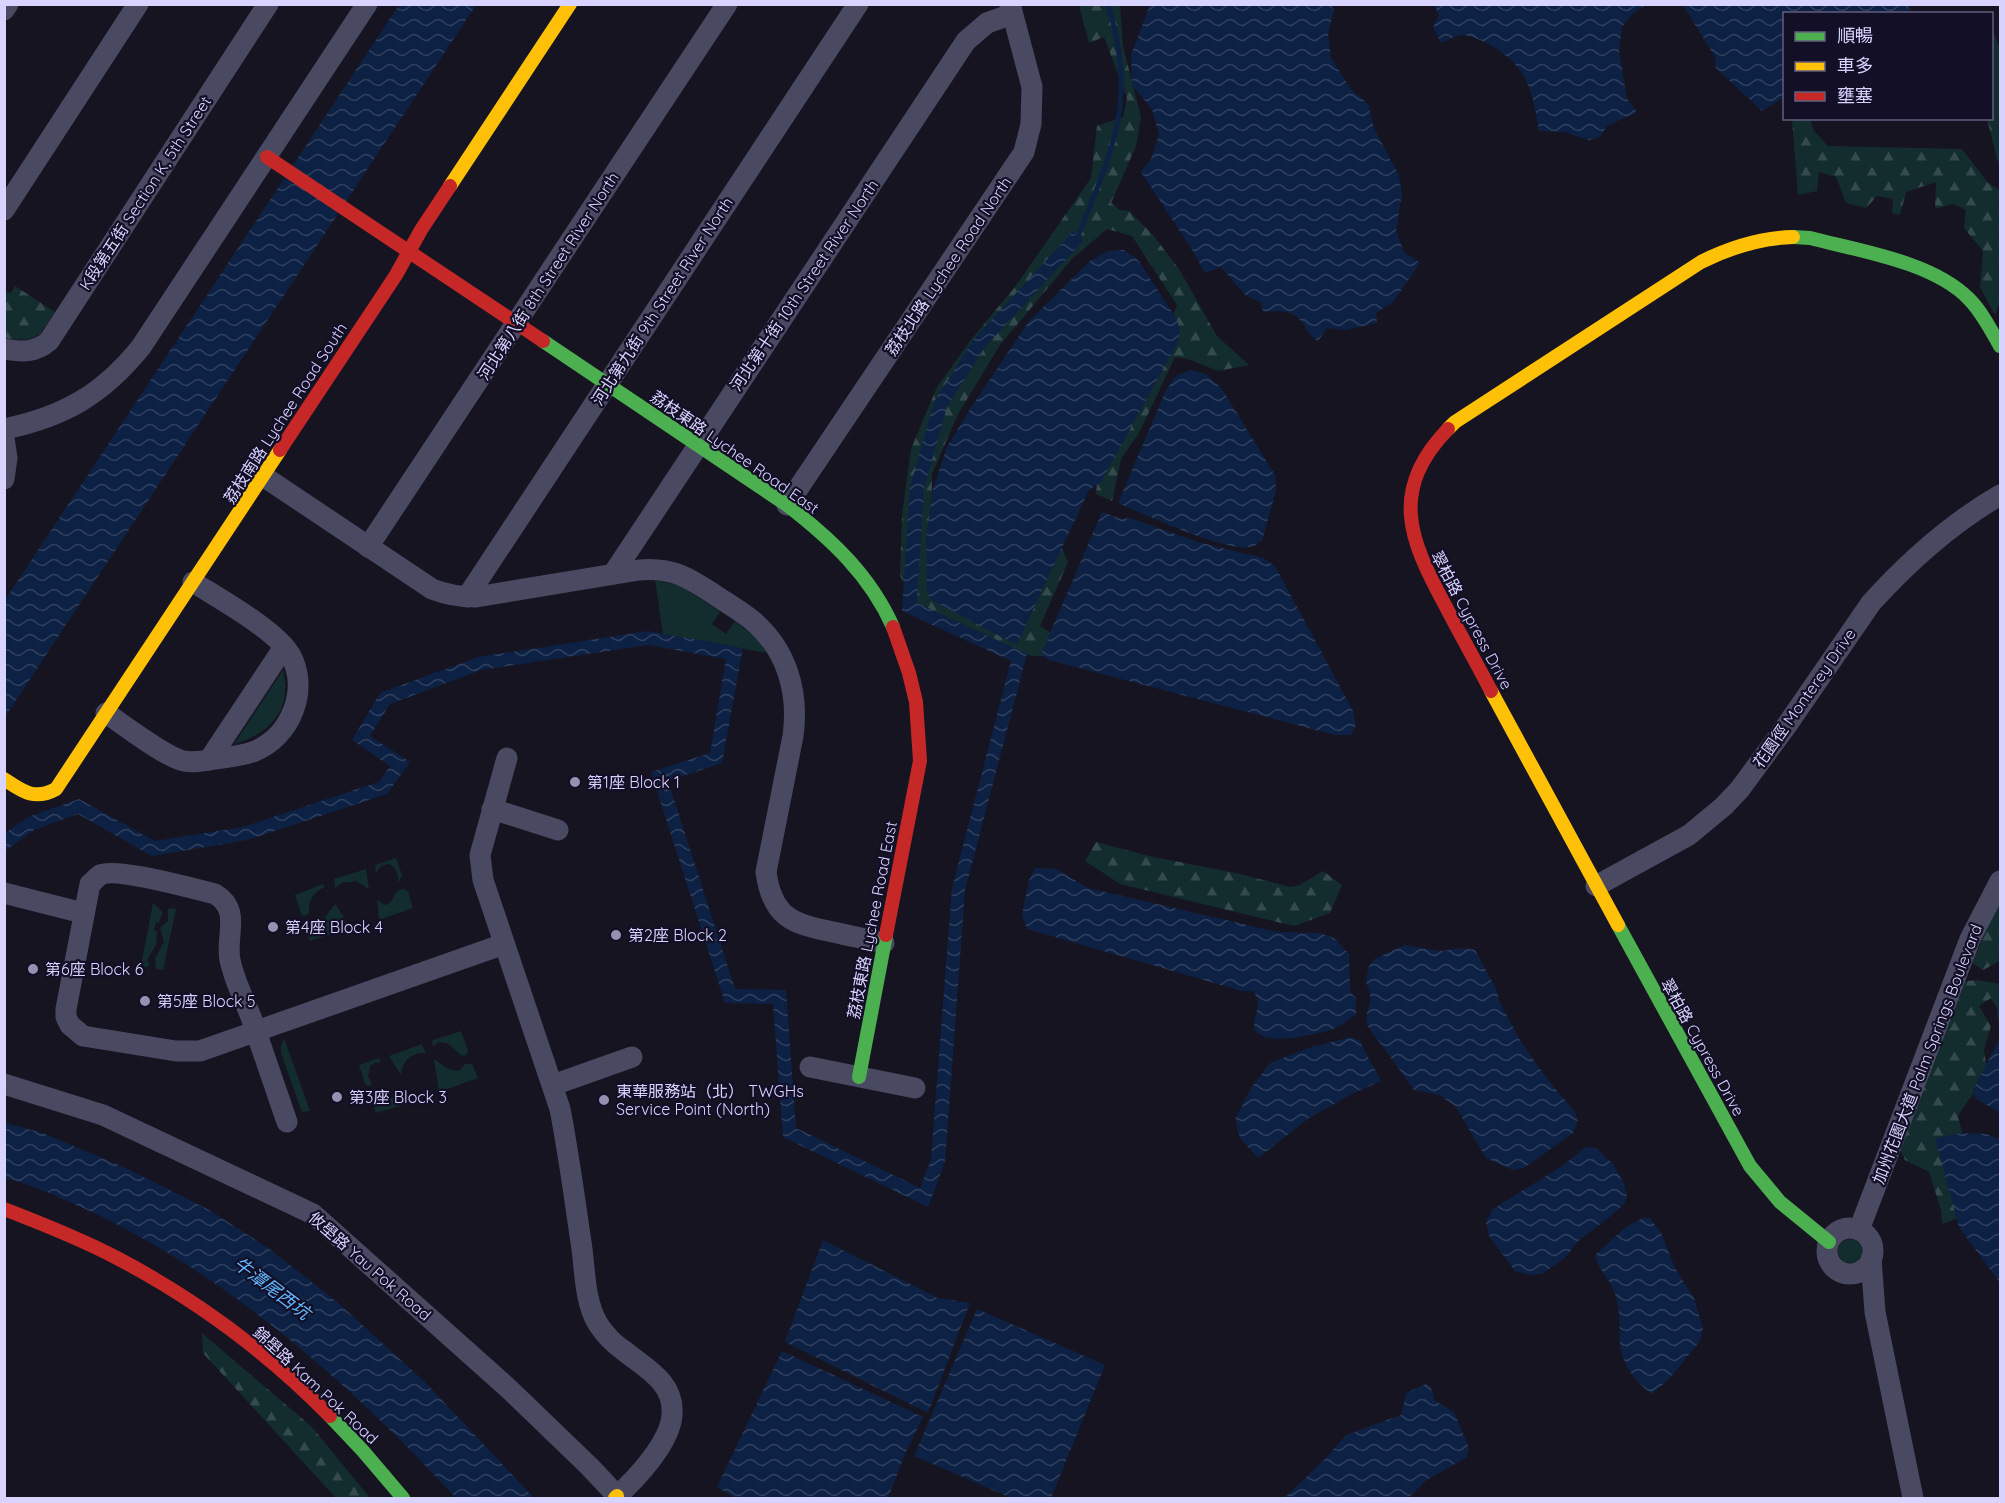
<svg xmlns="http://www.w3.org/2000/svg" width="2005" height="1503" viewBox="0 0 2005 1503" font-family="Quicksand,'Noto Sans TC',sans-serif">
<defs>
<pattern id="forest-firs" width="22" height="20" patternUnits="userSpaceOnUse" patternTransform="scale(1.5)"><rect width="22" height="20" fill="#132c2d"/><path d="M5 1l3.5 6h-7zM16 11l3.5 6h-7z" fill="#354a4c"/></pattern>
<pattern id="water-waves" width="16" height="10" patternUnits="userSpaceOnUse" patternTransform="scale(1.5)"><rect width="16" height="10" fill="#0d2144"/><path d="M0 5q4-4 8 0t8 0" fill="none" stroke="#304060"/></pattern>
</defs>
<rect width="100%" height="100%" fill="#161421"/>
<!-- green -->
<g fill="#132c2d">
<path d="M655,580l27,6 38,26 -8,12 14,10 9,-13 22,18 10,14 -104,-19z"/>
<path d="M283,670c10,39 -13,64 -49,74z"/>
<path d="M396,858l6,17 -4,8c1,-8 -2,-16 -9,-19l-8,2 -5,7 -1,-8z"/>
<path d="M366,869l3,20 -13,-8 -7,2 -1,-1h-5l-8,6 -1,-9z"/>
<path d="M323,884l2,3c-13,6 -17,14 -16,27l-7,2 -7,-21z"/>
<path d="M403,889l5,2 5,17 -34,12 -2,-20 8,5 5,-2 7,-12z"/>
<path d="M153,903l10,9 -4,10 -3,1 -2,7 3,2 -1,13 -9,15 3,4 -2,3 -7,-1z"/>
<path d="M334,905h2l14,23 -40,13 -4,-14 5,-5h11z"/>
<path d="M173,908l3,1 -13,61 -7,-1 -1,-10 9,-17 -4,-14 8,-7v-12z"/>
<path d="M461,1031l7,19 -2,5 -4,1 -15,-13 -9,-1 -5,4 -1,-2 1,-4z"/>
<path d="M284,1038l26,73 -8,1 -21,-59v-7z"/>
<path d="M422,1044l4,9c-14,-1 -24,7 -25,22l-12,-19z"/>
<path d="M379,1058l2,5 -5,-1 -6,4 -2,10 4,9 -4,1 -3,-2 -6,-19z"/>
<path d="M434,1059l14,10 11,2 6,-7h7l6,14 -39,14z"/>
<path d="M402,1090l11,12 -37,11 -5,-14 2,-4 5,-2c13,4 14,9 24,-3z"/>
<circle cx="1850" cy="1251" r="12"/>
</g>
<!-- forest -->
<g fill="url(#forest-firs)">
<path d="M1079,5h41l3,41 18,71 -5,29 -25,57 9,7 9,1 24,24 26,34 38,67 32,29 -31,6 -30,-12 -13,-2 -36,76 -18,26 -9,42 -16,-7 3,-30 69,-133 9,-26 -45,-69 -25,-7 -35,30 -72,86 -42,69 -26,60 -1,84 124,-25 13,29 -28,64 25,16 2,14h-36l-114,-53 -17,-27 2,-61 9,-66 26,-62 33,-46 45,-54 76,-109 6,-52 26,-9 4,-19 -23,-61 -15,6z"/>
<path d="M1992,29l8,19v116l-2,-1 -11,-44 5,-1z"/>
<path d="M1792,119h18l4,12 14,15 134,3 26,34 12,7v112l-5,13 -15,-28 3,-36 -19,-23 2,-18 -13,-6 -18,5 1,-27 -30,10 -6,23 -8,-2 1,-14 -16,-3 -11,12 -20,-5 -10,-26 -17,-5 -2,19 -19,4z"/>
<path d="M15,286l40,26c-17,26 -18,31 -50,26l-1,-46 7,1z"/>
<path d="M1096,842l53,14 91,18 50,13 10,-2 23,-14 19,14 -12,28 -36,13 -174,-42 -35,-23z"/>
<path d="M2000,898v63l-17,9 -11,-7z"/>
<path d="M1976,980l24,4v35l-2,2 -1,-13 -6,-10 -12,8 12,20 -7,24 4,27 -19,22 -11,17 10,41 7,55 -33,12 -1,-14 -12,-38 -24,-12 -11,-23 57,-154z"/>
<path d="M202,1333l110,94 58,71h-34l-133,-145z"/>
</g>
<!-- water -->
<g fill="url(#water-waves)">
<path d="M399,5h77l-471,712v-117z"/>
<path d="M1150,5l180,-1 4,6 -6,23 3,25 19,30 18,16 6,24 25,48 3,18 -6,37 8,21 16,11 -27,39 -17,11 1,10 -32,7 -18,-2 -9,13c-14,-9 -10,-14 -19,-22 -9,-10 -24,-8 -36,-7l-2,-10 -15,-6 -25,-29 -16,6 -14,-25 -50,-76 10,-13 8,-24 -7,-26 -20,-24 -1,-30z"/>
<path d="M1434,5h212l-13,8 -11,14 -3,24 8,48 10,13 -30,14 -7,11 -11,3 -25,-8 -25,-1c-6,-38 -11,-63 -45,-84 -9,-5 -21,-11 -31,-12 -6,0 -16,5 -22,8l-8,-16 6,-12z"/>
<path d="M1908,5l2,7 -2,1 -124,1v83l-22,14 -46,-43 -1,-11 -32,-52z"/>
<path d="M1073,231l10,10 -98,106 -38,60 -23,82 -7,114 110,51 -62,236 -20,272 -17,45 -145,-70 -10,-133 -48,-1 -74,-231 59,-19 16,-94 -78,-14 -167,25 -91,34 -20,32 40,26 -23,32 -140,46 -95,16 -74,-42 -44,16 -29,21 -1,-17 24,-17 51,-18 76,42 88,-14 136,-45 11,-16 -38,-26 28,-47 98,-36 170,-26 95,17 -21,115 -54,18 67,208 51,1 10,138 124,60 11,-29 21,-271 59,-227 -109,-50 8,-124 24,-85 40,-63z"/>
<path d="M1124,250l14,10 38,58 4,11 -2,13 -77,140 -12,8 -72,154 -10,-4 -77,-41 -3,-10 -1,-52 7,-48 14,-42 25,-41 57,-85 61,-60 18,-10z"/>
<path d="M1189,370l17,4 16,15 53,86 1,15 -14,51c-4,2 -8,6 -12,6 -25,5 -106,-33 -132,-44l48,-113 10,-14z"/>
<path d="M1102,512l19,7 9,-1 68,24 65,16 12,8 78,145 3,14 -5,10h-16l-286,-75 -8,-6z"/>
<path d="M1035,868l21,1 32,19 189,44 42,1 15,5 15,16 1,38 6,6v16c-9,7 -17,14 -29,17 -14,4 -62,15 -71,0 -7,-10 9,-24 -3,-40h-11l-215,-62 -5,-15 7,-34z"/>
<path d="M1405,945l35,6 23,-3 12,2 21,39 4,14 21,39 27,38 27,32 3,9 -5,12 -49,35 -11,2 -27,-12 -30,-51 -16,-12 -26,-5 -47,-65v-12l4,-15 -5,-17 3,-15 7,-8z"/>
<path d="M1351,1037l8,3 22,41 -29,13 -43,24 -51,40 -18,-20 -5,-18 16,-32 19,-25 38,-15z"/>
<path d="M2000,1038v75l-25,-15 -2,-8z"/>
<path d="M5,1123l38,10 85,36 83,42 60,39 65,51 88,80 110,117h-78c-105,-114 -233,-227 -375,-291 -25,-11 -50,-23 -76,-29z"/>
<path d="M1960,1133l26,1 14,5v144l-41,-56 -24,-89z"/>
<path d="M1586,1147l10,1 17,16 11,20 3,13 -3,7 -13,12 -32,24 -14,18 -23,16 -14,1 -13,-4 -26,-35 -3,-14 7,-13 69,-43z"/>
<path d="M1643,1218h7l11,15 14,35 19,30 9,31 -3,12 -30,37 -18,16c-17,-12 -30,-30 -32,-50 -1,-17 1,-31 -4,-47 -4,-16 -18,-27 -21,-42l31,-28z"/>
<path d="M823,1240l115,58 32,5 -42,110 -143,-71z"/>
<path d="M977,1309l128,56 -54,133h-40l-97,-42z"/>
<path d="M782,1351l141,66 -18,37 -17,44h-153l-18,-11z"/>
<path d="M1426,1384l5,3 3,13 20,12 15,36 -2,9 -40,23 -19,18h-124l40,-38 22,-25 55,-20 5,-22z"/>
</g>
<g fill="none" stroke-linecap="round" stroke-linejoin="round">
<!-- stream -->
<path stroke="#0d2144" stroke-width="5" d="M1075,239l3,-3c36,-90 59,-134 30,-232"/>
<!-- street -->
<g stroke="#4a4962" stroke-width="21">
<path d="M4,10l4,-6"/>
<path d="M4,210l134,-206"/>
<path d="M4,349c18,3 31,4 45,-8l219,-337"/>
<path d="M4,429c60,-12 99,-35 137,-82l226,-343"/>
<path d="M4,438l3,20 -3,21"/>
<path d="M263,476l169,113c15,6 28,8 44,8l163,-27c35,-3 52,9 79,27 12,8 24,15 35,24 34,29 46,71 40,115l-27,136c6,45 26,52 67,60 17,4 34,7 51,11"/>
<path d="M787,505l237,-353 7,-28 1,-37 -22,-83"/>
<path d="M368,547l359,-543"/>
<path d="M613,574l353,-533 21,-18 25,-9"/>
<path d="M467,597l391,-593"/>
<path d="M106,713c18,12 59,44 78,48 10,2 20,0 31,-2 13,-2 28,-3 40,-8 36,-15 54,-61 36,-95 -13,-25 -73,-58 -98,-74"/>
<path d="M507,758l-27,97 3,25 77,229c9,46 15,93 22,140 3,23 3,54 16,75 6,9 16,20 25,26 22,18 52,32 49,65 -2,28 -36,64 -55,81"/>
<path d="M209,760l75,-113"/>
<path d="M492,809l66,21"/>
<path d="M1596,886l93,-51 35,-29 16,-17 47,-64 84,-122c38,-42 81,-80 129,-108"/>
<path d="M4,893l79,20"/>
<path d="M810,1067l105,21"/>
<path d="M4,1084l99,31 210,99 196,175 81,78 29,31"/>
<path d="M553,1085l79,-28"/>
<path d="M287,1122c-12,-35 -24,-70 -36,-105 -7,-18 -17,-37 -21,-57 -5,-24 12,-50 -15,-66 -20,-5 -100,-27 -115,-19 -3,2 -7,7 -10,9l-24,125v8l4,8 13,11 93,15h24l304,-107"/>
<circle cx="1850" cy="1251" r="23"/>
<path d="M1859,1230l111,-291 30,-58"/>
<path d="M1871,1259l4,53 38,186"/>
</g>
<!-- fast -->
<g stroke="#4caf50" stroke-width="14">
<path d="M1793,237l17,1c50,13 123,24 159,61 13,13 22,31 31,47"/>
<path d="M543,341l244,164c44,34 83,70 106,122"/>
<path d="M1618,925l132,241 30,36 49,40"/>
<path d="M859,1077l27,-142"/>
<path d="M330,1416l33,35 40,47"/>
</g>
<!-- slow -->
<g stroke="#ffc107" stroke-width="14">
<path d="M450,186l120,-182"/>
<path d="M1448,429l7,-7 246,-160c30,-15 59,-24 92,-25"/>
<path d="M1491,691l127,234"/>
<path d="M4,779c18,12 30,22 52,10l224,-339"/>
<path d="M615,1498l2,-2"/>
</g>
<!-- jam -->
<g stroke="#c62828" stroke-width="14">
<path d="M267,157l276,184"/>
<path d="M1448,429c-59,61 -39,110 -3,176 15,29 31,57 46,86"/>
<path d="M280,450l116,-175 25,-45 29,-44"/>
<path d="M886,935l34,-174 -4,-59 -7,-29 -16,-46"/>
<path d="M4,1209c39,15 77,30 113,49 78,41 152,96 213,158"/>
</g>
</g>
<!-- markers -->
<g fill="#9591b1" stroke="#130f26" stroke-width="2">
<circle cx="575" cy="782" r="6"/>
<circle cx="273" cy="927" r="6"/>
<circle cx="616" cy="935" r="6"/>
<circle cx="33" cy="969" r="6"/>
<circle cx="145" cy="1001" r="6"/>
<circle cx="337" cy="1097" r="6"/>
<circle cx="604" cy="1100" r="6"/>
</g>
<g text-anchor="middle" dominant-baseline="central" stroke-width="4.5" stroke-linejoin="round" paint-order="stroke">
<!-- street labels -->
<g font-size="16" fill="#d9d4ff" stroke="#130f26">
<text transform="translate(145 193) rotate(-57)">K段第五街 Section K, 5th Street</text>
<text transform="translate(948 266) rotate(-56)">荔枝北路 Lychee Road North</text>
<text transform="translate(548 276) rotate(-57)">河北第八街 8th Street River North</text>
<text transform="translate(804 285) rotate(-56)">河北第十街 10th Street River North</text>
<text transform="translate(662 301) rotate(-57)">河北第九街 9th Street River North</text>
<text transform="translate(285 413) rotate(-57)">荔枝南路 Lychee Road South</text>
<text transform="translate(735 452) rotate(35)">荔枝東路 Lychee Road East</text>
<text transform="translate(1472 620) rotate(62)">翠柏路 Cypress Drive</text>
<text transform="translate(1804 698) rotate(-55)">花園徑 Monterey Drive</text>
<text transform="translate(872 920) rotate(-79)">荔枝東路 Lychee Road East</text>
<text transform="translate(1703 1047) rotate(61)">翠柏路 Cypress Drive</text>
<text transform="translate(1927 1054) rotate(-69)">加州花園大道 Palm Springs Boulevard</text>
<text transform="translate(370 1266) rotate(41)">攸壆路 Yau Pok Road</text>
<text transform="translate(316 1385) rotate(43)">錦壆路 Kam Pok Road</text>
</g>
<!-- poi labels -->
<g font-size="16" fill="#d9d4ff" stroke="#130f26" text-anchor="start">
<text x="587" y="782">第1座 Block 1</text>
<text x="285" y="927">第4座 Block 4</text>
<text x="628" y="935">第2座 Block 2</text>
<text x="45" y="969">第6座 Block 6</text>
<text x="157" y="1001">第5座 Block 5</text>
<text x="616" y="1091">東華服務站（北） TWGHs<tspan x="616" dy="18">Service Point (North)</tspan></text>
<text x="349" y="1097">第3座 Block 3</text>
</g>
<!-- water labels -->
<g font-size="18" font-style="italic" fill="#62b6ff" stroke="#130f26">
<text transform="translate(272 1288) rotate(37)">牛潭尾西坑</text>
</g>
</g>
<!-- border -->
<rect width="2005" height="1503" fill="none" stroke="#d9d4ff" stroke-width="12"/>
<!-- legend -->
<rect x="1783" y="12" width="210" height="108" fill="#130f26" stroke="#625e7d" stroke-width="1.5"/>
<rect x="1795" y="32" width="30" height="9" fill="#4caf50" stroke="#625e7d" stroke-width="1.5"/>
<text x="1837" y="42" font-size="18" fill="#d9d4ff">順暢</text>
<rect x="1795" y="62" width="30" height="9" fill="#ffc107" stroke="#625e7d" stroke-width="1.5"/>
<text x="1837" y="72" font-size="18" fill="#d9d4ff">車多</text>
<rect x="1795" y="92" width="30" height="9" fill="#c62828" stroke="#625e7d" stroke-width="1.5"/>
<text x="1837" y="102" font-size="18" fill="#d9d4ff">壅塞</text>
</svg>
